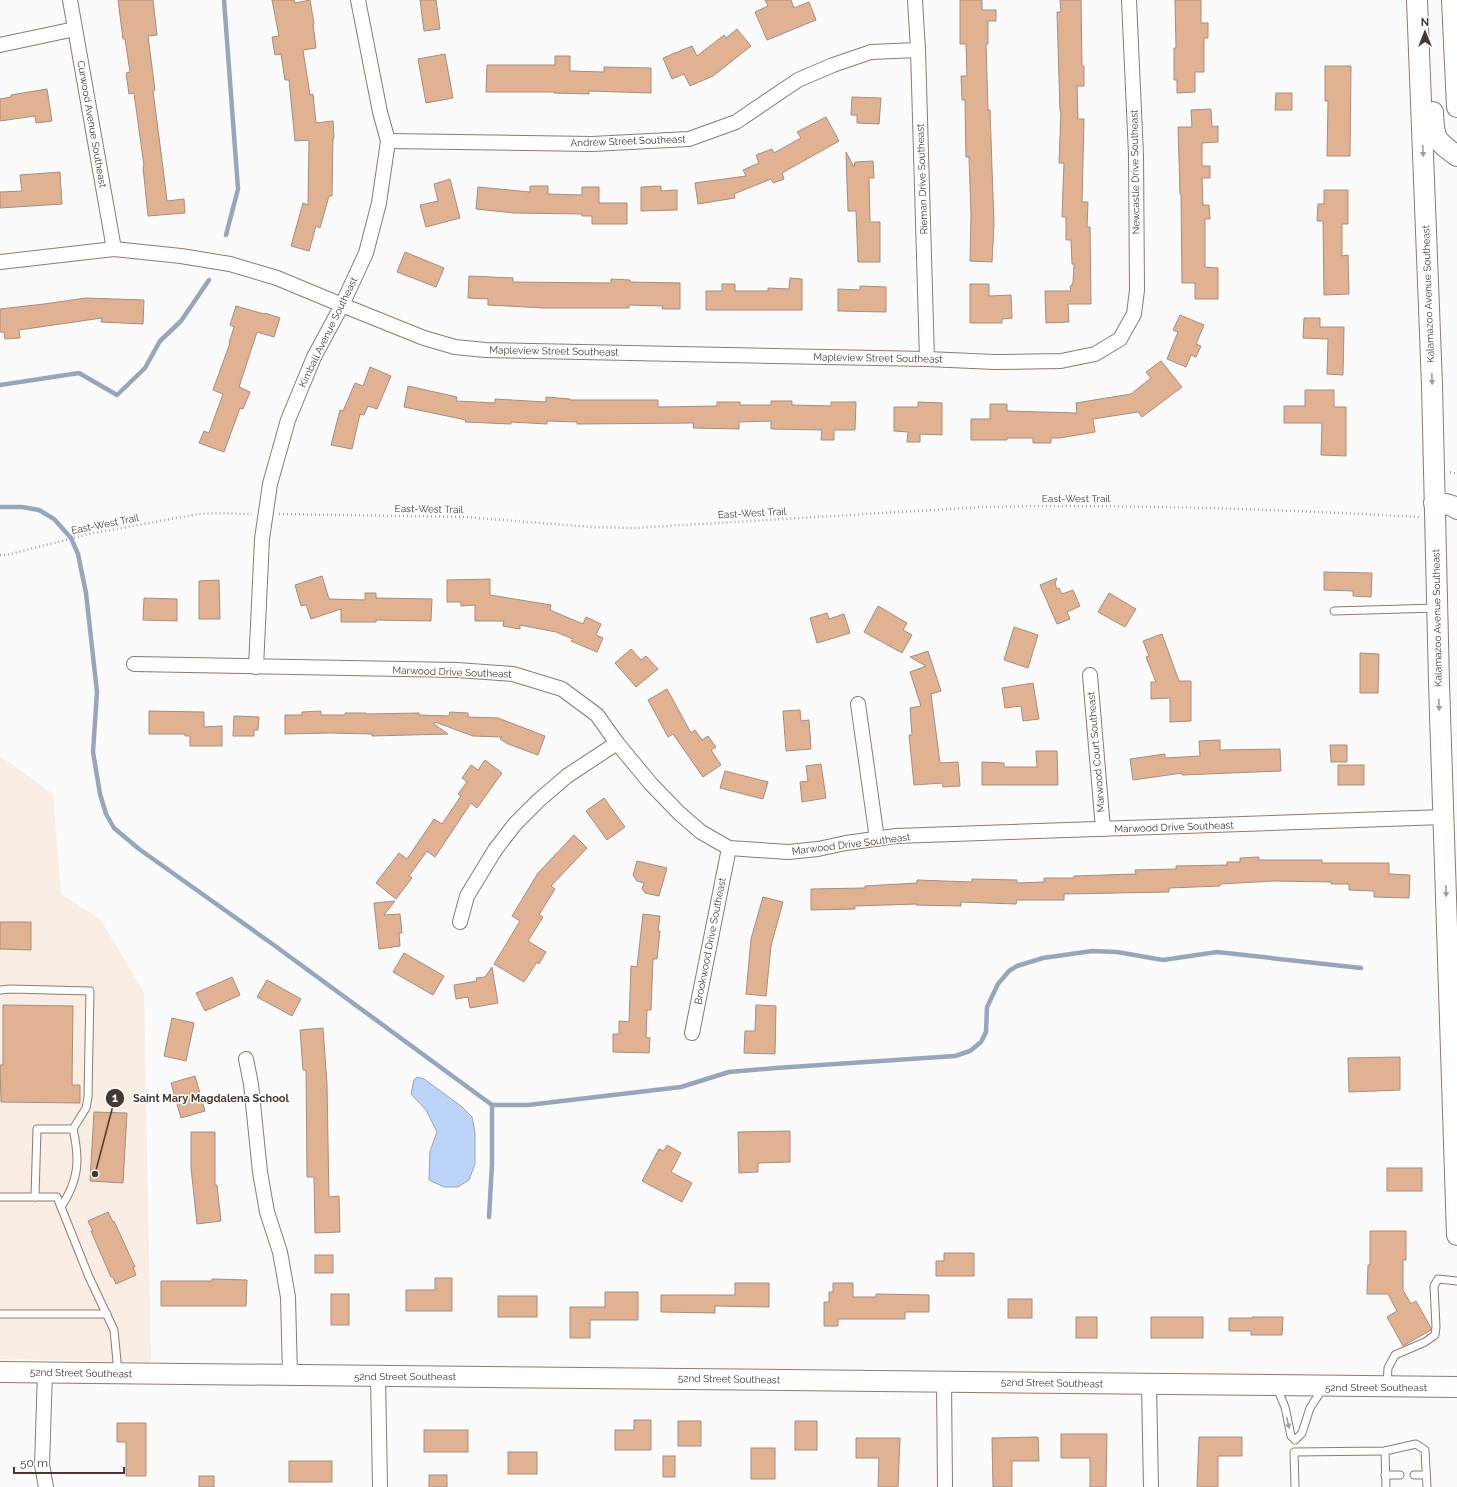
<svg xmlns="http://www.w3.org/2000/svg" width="1457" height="1487" viewBox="0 0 1457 1487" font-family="Raleway,sans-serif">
<rect width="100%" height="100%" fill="#fbfbfb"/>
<!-- built -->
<path fill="#faede4" d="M0,756l53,38 8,100 40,26 43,73 7,369 -151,-3z"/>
<!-- water -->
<path fill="#bbd4f8" stroke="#97a6bd" d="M417,1077l7,2 37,27 11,11 3,16v31l-6,16 -11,7h-14l-15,-7 1,-29 7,-19 -11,-22 -15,-16 3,-14z"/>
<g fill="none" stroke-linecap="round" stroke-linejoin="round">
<!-- stream -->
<g stroke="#97a6bd" stroke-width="4.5">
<path d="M224,0l14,189 -12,46"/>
<path d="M0,385l79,-12 38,22 28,-27 15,-27 21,-20 28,-41"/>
<path d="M0,507h22l17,3 15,9 17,19 7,16 8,39 11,99 -4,60 7,42 6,20 8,14 25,21 132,94 221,162h36l153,-18 48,-15 47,-4 179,-12 15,-5 11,-9 5,-10 1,-25 11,-23 11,-13 8,-5 26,-8 49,-7 25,1 46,8 54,-8 144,16"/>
<path d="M489,1217l3,-53v-59"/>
</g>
</g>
<!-- building -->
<g fill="#e1b291" stroke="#a58e7e">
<path d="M118,0h35l4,35 -9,1 7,54 -2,1 10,77 4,33 17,-2 1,14 -37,3 -5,-49 1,-1 -10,-73 -5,1 -3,-21 4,-1 -5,-33h-2z"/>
<path d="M272,0h22l1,3 15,-3 4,24h-1l3,24 -13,2 7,45 3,-1 3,29 17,-2 1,17h-1l-1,58h-3l-9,32 -4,-2 -7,25 -18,-5 12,-43 5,2 1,-65 -14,1 -6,-61h-4l-4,-26 -6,1 -3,-18 7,-1z"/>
<path d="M420,0h16l4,29 -16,2z"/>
<path d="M765,0h26l3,8 15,-6 7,18 -49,20 -12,-28 13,-6z"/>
<path d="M960,0h22v10h14v11h-8v23h-2l2,66h2l2,58 2,56 -2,38 -22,-1 1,-46 -2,-58h-3l-1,-57h-3l-1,-24h6l-1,-32h-6z"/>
<path d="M1060,0h21l1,66h2v20h-7l1,33h6l-2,83h6l-1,25h3l1,77h-23l1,18 -23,1 -1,-32h26l-1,-5h2v-3h1l1,-19h-2l-1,-24h-5v-23h-4l2,-54h-5l2,-52h-1l-3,-99h4z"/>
<path d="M1175,0h26v23h7v15h-4v34h-9v20l-18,1v-13h-3v-32h2z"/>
<path d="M737,29l14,17 -38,30 -23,10 -6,-12 -12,5 -9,-21 29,-12 5,10 27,-21 2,3z"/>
<path d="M445,54l8,44 -27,5 -8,-44z"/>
<path d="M555,56h15v15l34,1v-5l47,1v25l-62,-2v3l-35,-1v-1h-68l1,-27h68z"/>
<path d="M1325,66h26l-1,90h-23l1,-55h-3z"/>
<path d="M47,89l5,32 -16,2 -1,-7 -35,5v-22l11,-2v-2z"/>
<path d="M1276,93h16v17h-17z"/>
<path d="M852,97l29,1 -2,26 -22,-1v-8h-6z"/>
<path d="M1211,109l1,18 6,-1v16l-16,1v23h8v12h-8l1,27h6l1,14h-5v48l13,1v31h-23v-16h-13l-1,-89h-1l-2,-67h14l-1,-17z"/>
<path d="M826,117l13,24 -57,32 2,6 -11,4 -2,-4 -37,15 1,4 -37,6 -3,-21 51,-7 -3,-6 16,-7 -3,-8 16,-6 2,4 27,-15 -4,-6z"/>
<path d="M846,152l8,15 1,-5 18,-1 1,17h-5l1,44h10v40h-22l-2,-51h-8z"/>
<path d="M60,172l2,32 -62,4v-16l22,-1 -2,-16z"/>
<path d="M450,179l10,39 -34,9 -6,-22 18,-4 -4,-17z"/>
<path d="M530,186h18v8l34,1v-8h17v16h28v21h-35v-8h-10v-2l-68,-1 -38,-4 2,-22 52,5z"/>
<path d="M661,186v5l16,-1v20l-36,1v-24z"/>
<path d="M1324,190h24v34h-6v32l6,-1 1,39 -25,1 -1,-74h-6l1,-17h6z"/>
<path d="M405,252l39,16 -8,19 -39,-15z"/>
<path d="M469,276l44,2v4l98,1v-4l19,1v2l50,1v26h-18l1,-3 -34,-1v3h-85l-56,-3v-6l-20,-1z"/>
<path d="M790,278l12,1v31h-96v-19h16v-7h13v7h33v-3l21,1z"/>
<path d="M970,284h19v12l22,-1 1,23 -10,1v4h-32z"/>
<path d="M860,286l26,1v25l-48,-1v-22l22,1z"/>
<path d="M86,298l58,2 -1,24 -42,-2 1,-4 -83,12 1,8 -15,1 -1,-7h-4v-23l44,-5z"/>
<path d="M236,306l28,8 1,-1 15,5 -6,19 -17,-5 -18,55 11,5 -7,17 -3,-1 -16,44 -25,-9 5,-12 5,2 14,-39 -10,-4 17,-47h-1l5,-16 -4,-2z"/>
<path d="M1180,315l24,10 -8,19 5,2 -5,11 -5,-2 -5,12 -19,-8 11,-27 -5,-2z"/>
<path d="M1304,318h16v9h24l-1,48 -16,-1 1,-35 -25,-1z"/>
<path d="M1161,361l21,26 -40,30 -4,-5 -45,7 2,13 -35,6h-9v5h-18v-5h-26v2h-36v-21h19v-15h17v7l70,2 -1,-10 55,-9 20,-16 -5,-6z"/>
<path d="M370,367l21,9 -14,33 -9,-3 -4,9 -4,-1 -8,35 -21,-4 9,-35 3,1 12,-28 8,3z"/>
<path d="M408,386l49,11 -1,4 39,2v-4l51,3v-5l24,2v1h88v7l59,-1v-4h23v3h31v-4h21v4l39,1v-4h25l-1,28h-21v10h-13l1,-10 -51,-1v-8l-32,1v7l-46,-1 1,-5 -117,1v-2l-30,-1v3l-36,-2v2l-46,-2 1,-2 -62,-13z"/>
<path d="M1305,390h29v17h12v49l-25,-1 1,-32h-38v-17h21z"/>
<path d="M918,402l24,1v32l-22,-1v8h-13l1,-10 -14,-1v-24h24z"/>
<path d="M1324,572l48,1 -1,24 -18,-1v-5l-29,-1z"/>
<path d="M322,576l7,23 36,1v-7h11v5l56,1 -1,22 -55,-1v2h-35v-13l-30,10 -5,-14 -5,1 -6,-21z"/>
<path d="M1057,578l-2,6 2,5 2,-1 3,6 11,-4 7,16 -13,6 3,7 -13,5 -17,-39z"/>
<path d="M490,579v16l61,10 -1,5 33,14 3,-7 15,7 -5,11 7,3 -6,14 -26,-11 2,-2 -17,-7 -36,-7v4l-17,-3 1,-5h-29v-16l-14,1v-4h-14v-22z"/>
<path d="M219,580l1,39h-21v-38z"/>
<path d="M1109,593l27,16 -11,18 -27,-15z"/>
<path d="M144,598l33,1v22l-34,-1z"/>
<path d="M878,606l29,17 -4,7 9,5 -10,18 -38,-21z"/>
<path d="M827,613l2,6 15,-5 6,19 -33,10 -7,-25z"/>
<path d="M1014,627l24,8 -10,33 -24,-8z"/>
<path d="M1162,634l17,47h12v40l-21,1v-24l-19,1v-17h5l-10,-25 3,-1 -6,-15z"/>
<path d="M631,649l10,11 5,-4 12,13 -22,18 -21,-24z"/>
<path d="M928,651l13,40 -10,3 9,69 18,-1 2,24 -17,1 -1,-4 -28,2 -5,-50h3l-2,-27 11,-2 -11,-34 16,-6 -16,-9z"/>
<path d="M1360,653l19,1 -1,39h-18z"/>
<path d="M1033,683l6,36 -16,2 -2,-15 -16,2 -3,-20z"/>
<path d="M667,689l24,44 4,-3 7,10 6,-4 8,11 -5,3 10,15 -18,12 -30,-43 -5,3 -20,-37z"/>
<path d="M800,710l1,11 8,-1 2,29 -25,2 -3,-40z"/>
<path d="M149,711l55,1v15l18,-1v20h-32v-10h-5v-2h-36z"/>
<path d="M321,711v4h24v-2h21v1l53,-1v2l30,1 1,-4 18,1v4l30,1 47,18 -7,19 -30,-11 -8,-5 2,-2 -29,-1 -38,-14 -1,2 14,10 -76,2v-2l-42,-1 -45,1v-19h17v-3z"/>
<path d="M234,716l25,1 -1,13h-4v6h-21z"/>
<path d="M1220,740v10l60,-1 1,22 -99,4v-2l-49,7 -3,-21 35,-5v4l35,-2 -1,-15z"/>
<path d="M1330,745h17v17h-16z"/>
<path d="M1036,751h21l1,34h-76v-23l22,1v4h33z"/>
<path d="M485,760l17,13 -25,35 -6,-5 -36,54 -8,-6 -18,25 3,2 -16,21 -20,-16 23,-30 8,6 27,-40 8,5 19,-28 -3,-2 9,-12 -5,-4 9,-13 7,5z"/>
<path d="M821,764l5,34 -24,4 -2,-20 8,-1 -2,-15z"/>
<rect x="1338" y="765" width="26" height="20"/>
<path d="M725,771l43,11 -5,17 -43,-11z"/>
<path d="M604,798l21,29 -18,13 -21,-29z"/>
<path d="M574,835l13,13 -36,38 4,3 -16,26 4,2 -15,24 18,11 -7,12 -2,-2 -13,20 -30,-18 26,-43 -8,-5 26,-43z"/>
<path d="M1259,857v3h63v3h67v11l21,1 -1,23 -35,-1v-6l-25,-1v-6h-18v-2l-57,-1 -54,3v2l-51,2v4l-105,2v6h-47l-1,4 -55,-2v4l-45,-1 1,-1 -62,2v3l-44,1v-21l54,-1v-2l52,-3v-3l55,2v-3l45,1v3l27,-1v-4h30v-2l62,-2 -1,-4 41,-1v-3l51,-1v-3h13v-4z"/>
<path d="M637,861l30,7 -8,28 -14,-3 -3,-4 2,-6 -7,-2 -4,-6z"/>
<path d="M763,897l20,5 -12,44 -5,50 -20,-2 5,-55z"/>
<path d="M395,901l-11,14 16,-1 2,19h-3l1,13 -21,3 -5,-46z"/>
<path d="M643,914l17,2 -2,15h2l-3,28h-4l-2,51h-4l-1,27 4,1 -1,15 -36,-1v-18h6v-13l10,1 2,-56 6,1z"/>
<path d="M0,922h31v28l-31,-1z"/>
<path d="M404,953l40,23 -11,19 -40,-23z"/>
<path d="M492,967l6,36 -28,5 -2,-11 -12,2 -2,-14 23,-4 -1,-3 9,-1z"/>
<path d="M232,977l8,18 -35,16 -9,-18z"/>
<path d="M267,980l34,19 -9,17 -35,-19z"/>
<path d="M3,1005l70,1 -1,79h8v18l-79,-1 -1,-37h3z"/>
<path d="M756,1005l20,1 -1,48 -31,-1 1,-22h10z"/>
<path d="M172,1018l22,5 -8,38 -22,-5z"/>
<path d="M323,1028l4,56 2,113 10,-1 1,36 -25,1 -1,-56h-7l-1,-107h-3l-3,-40z"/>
<path d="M1400,1057v33l-51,2 -1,-34z"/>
<path d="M195,1076l10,35 -24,7 -10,-35z"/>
<path d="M94,1112l33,1 -4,70 -33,-2z"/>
<path d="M790,1131v31l-32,1v9l-19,1 -1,-41z"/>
<path d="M191,1132h24v53h2l4,36 -24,3 -6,-56z"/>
<path d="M667,1145l14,8 -10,19 21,11 -10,19 -40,-21 17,-32 5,2z"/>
<rect x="1387" y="1168" width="35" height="23"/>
<path d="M108,1212l5,10 1,-1 21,46h-2l3,8 -20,9 -3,-7h-2l-20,-46h2l-5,-10z"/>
<path d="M1370,1231h36v29h-3v30l8,14 5,-3 15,27v2l-28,16 -16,-29 10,-6 -9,-17h-21l1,-29h2z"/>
<path d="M944,1253h30v23h-38v-15h8z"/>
<rect x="315" y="1255" width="18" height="18"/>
<path d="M435,1278h17v33h-46v-21h29z"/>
<path d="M212,1279l35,1 -1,26h-85v-25h51z"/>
<path d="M735,1283h34v24l-54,-1v7l-54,-1v-17h74z"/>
<path d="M833,1283h20v14h23v-3l53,1v17h-24v7h-67v7h-14v-24h5v-10h4z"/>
<path d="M605,1292h33v28h-48v18h-20v-31h35z"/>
<rect x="331" y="1294" width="18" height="31"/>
<rect x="498" y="1296" width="39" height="21"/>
<rect x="1008" y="1299" width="24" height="19"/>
<rect x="1076" y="1317" width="21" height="21"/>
<rect x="1151" y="1317" width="52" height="21"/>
<path d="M1252,1317h31l-1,18h-31v-4h-22v-13h23z"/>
<path d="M634,1420h17v30h-36v-20h19z"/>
<rect x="678" y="1421" width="23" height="25"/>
<rect x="795" y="1421" width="22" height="29"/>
<path d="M117,1423h29v53h-20v-34h-9z"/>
<rect x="424" y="1430" width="44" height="22"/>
<path d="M1061,1434h46l-1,53h-16v-29h-29z"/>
<path d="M1038,1437l1,24h-27v26h-19l-1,-49z"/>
<path d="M1199,1437h43v19h-24v31h-21z"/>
<path d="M856,1438h44l-2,49h-20l1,-29h-23z"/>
<rect x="751" y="1448" width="24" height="31"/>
<rect x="508" y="1452" width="29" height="22"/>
<rect x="663" y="1456" width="12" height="21"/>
<rect x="289" y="1461" width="43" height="21"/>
<rect x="429" y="1475" width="18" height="12"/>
<rect x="199" y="1476" width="15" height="11"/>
</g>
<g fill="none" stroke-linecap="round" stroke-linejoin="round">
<!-- service casing -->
<g stroke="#907a6a" stroke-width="9">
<g id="service">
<path d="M1334,611l103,-3"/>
<path d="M0,990l10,-1 80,2 -2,106 -2,11 -13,21c7,31 6,51 -12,78"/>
<path d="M0,1197h57l32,80 25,53 4,42"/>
<path d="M35,1197l2,-68h36"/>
<path d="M0,1314h107"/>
<path d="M1387,1385l1,-17 7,-13 30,-13 10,-7 1,-8 -2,-41 4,-7 19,2"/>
<path d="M1277,1388l8,19 6,29 4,4 7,-7 8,-25 13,-20"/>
<path d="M1385,1451l1,36"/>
<path d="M1385,1475h15"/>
<path d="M1414,1475h12"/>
<path d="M1295,1487l-1,-35 91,-1 31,-7 9,6 2,37"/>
</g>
</g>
<!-- minor casing -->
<g stroke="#907a6a" stroke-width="16">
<g id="minor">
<path d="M70,0l44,249"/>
<path d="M915,0l3,50 9,309"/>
<path d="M0,45l75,-16"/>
<path d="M388,141l204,3 97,-5 47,-17 62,-42 35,-15 38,-13 47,-2"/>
<path d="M0,262l114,-13 67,7 49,8 47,14 65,27 82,33 31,9 30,3 442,9 68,3 66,-1 34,-7 25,-15 14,-25 3,-24 -1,-135 -7,-155"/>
<path d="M134,664l323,6 56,4 49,15 35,26 20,28 34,41 28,29 22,19 28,16 59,4 30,-3 28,-6 50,-7 548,-19"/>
<path d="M256,667l6,-128 8,-55 18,-64 26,-63 28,-52 24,-52 13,-50 9,-62 -8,-29 -22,-112"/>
<path d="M1090,675l13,154"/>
<path d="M858,704l19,135"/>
<path d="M460,922l7,-26 28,-46 20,-26 24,-24 28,-24 50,-33"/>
<path d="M692,1033l37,-185"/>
<path d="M246,1059l5,25 9,88 7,40 13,40 8,45 2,78"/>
<path d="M45,1372l-3,93 4,22"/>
<path d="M378,1376l2,111"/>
<path d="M944,1381l1,106"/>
<path d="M1149,1385l2,102"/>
</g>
</g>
<!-- secondary casing -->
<g stroke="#907a6a" stroke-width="22">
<g id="secondary">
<path d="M1417,0l15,385 7,298 18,552"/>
<path d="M1452,0l5,107"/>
<path d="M1433,112c1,27 2,28 24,44"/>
<path d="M1434,503c9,1 16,0 23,6"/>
<path d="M0,1372l1457,15"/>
</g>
</g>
<!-- path -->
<g stroke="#a8a4a1" stroke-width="2.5" stroke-dasharray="1 3" stroke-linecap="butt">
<path d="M1450,472l7,2"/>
<path d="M279,514l185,3 128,10 42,1 349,-21c145,-3 291,2 436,10"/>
<path d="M0,555h7l82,-21 109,-20 20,-1 34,1"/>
</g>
<!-- service -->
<use href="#service" stroke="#fff" stroke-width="7"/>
<!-- minor -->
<use href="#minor" stroke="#fff" stroke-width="14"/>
<!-- secondary -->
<use href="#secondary" stroke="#fff" stroke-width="20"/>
</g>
<!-- one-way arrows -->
<defs><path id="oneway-solid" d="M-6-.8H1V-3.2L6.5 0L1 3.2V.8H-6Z"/></defs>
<g fill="#a29c99">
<use href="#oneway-solid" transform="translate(1423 151) rotate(88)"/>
<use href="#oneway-solid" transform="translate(1432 379) rotate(88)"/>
<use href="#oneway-solid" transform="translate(1439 705) rotate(88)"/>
<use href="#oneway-solid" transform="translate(1446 891) rotate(88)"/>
<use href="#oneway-solid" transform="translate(1288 1423) rotate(77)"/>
</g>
<g text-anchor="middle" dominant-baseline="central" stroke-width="3" stroke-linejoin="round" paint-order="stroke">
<!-- street labels -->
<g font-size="10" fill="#443a33" stroke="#fff">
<text transform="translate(92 124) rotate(80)">Curwood Avenue Southeast</text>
<text transform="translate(628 141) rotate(-2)">Andrew Street Southeast</text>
<text transform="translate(1135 172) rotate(-91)">Newcastle Drive Southeast</text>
<text transform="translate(922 179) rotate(-92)">Rieman Drive Southeast</text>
<text transform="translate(1428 294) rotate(-92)">Kalamazoo Avenue Southeast</text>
<text transform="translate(328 332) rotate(-64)">Kimball Avenue Southeast</text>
<text transform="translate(554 351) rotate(1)">Mapleview Street Southeast</text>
<text transform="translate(878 358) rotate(1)">Mapleview Street Southeast</text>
<text x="1076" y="498">East-West Trail</text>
<text transform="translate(429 509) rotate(1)">East-West Trail</text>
<text transform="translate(752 513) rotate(-3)">East-West Trail</text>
<text transform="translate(105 524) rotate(-11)">East-West Trail</text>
<text transform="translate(1437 618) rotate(-91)">Kalamazoo Avenue Southeast</text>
<text transform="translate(452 672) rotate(2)">Marwood Drive Southeast</text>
<text transform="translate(1096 752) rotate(-95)">Marwood Court Southeast</text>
<text transform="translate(1174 827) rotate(-2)">Marwood Drive Southeast</text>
<text transform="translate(851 844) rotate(-7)">Marwood Drive Southeast</text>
<text transform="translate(710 941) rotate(-79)">Brookwood Drive Southeast</text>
<text transform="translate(81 1373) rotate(1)">52nd Street Southeast</text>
<text x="405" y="1376">52nd Street Southeast</text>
<text transform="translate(729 1379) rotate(1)">52nd Street Southeast</text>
<text transform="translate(1052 1383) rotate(1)">52nd Street Southeast</text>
<text x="1376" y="1387">52nd Street Southeast</text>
</g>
</g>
<!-- callouts -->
<path fill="none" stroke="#443a33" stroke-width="1.5" d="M95 1174L115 1098"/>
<g fill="#443a33" stroke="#fff" stroke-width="1.5">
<circle cx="95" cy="1174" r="4"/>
<circle cx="115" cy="1098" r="10"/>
</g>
<g font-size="12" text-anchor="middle" font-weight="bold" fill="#fff">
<text x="115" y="1102">1</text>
</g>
<g font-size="11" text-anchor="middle" font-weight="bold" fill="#443a33" stroke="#fff" stroke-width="3" stroke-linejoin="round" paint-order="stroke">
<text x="211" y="1102">Saint Mary Magdalena School</text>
</g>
<!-- north arrow -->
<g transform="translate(1425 32)" stroke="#ffffff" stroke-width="3" paint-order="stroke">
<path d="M0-3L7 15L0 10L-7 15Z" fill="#443a33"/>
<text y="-6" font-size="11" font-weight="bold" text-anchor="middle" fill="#443a33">N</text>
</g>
<!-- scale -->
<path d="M14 1467v6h110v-6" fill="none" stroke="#443a33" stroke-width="2"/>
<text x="20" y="1467" font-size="12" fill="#443a33" stroke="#ffffff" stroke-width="3" paint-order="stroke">50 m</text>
</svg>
